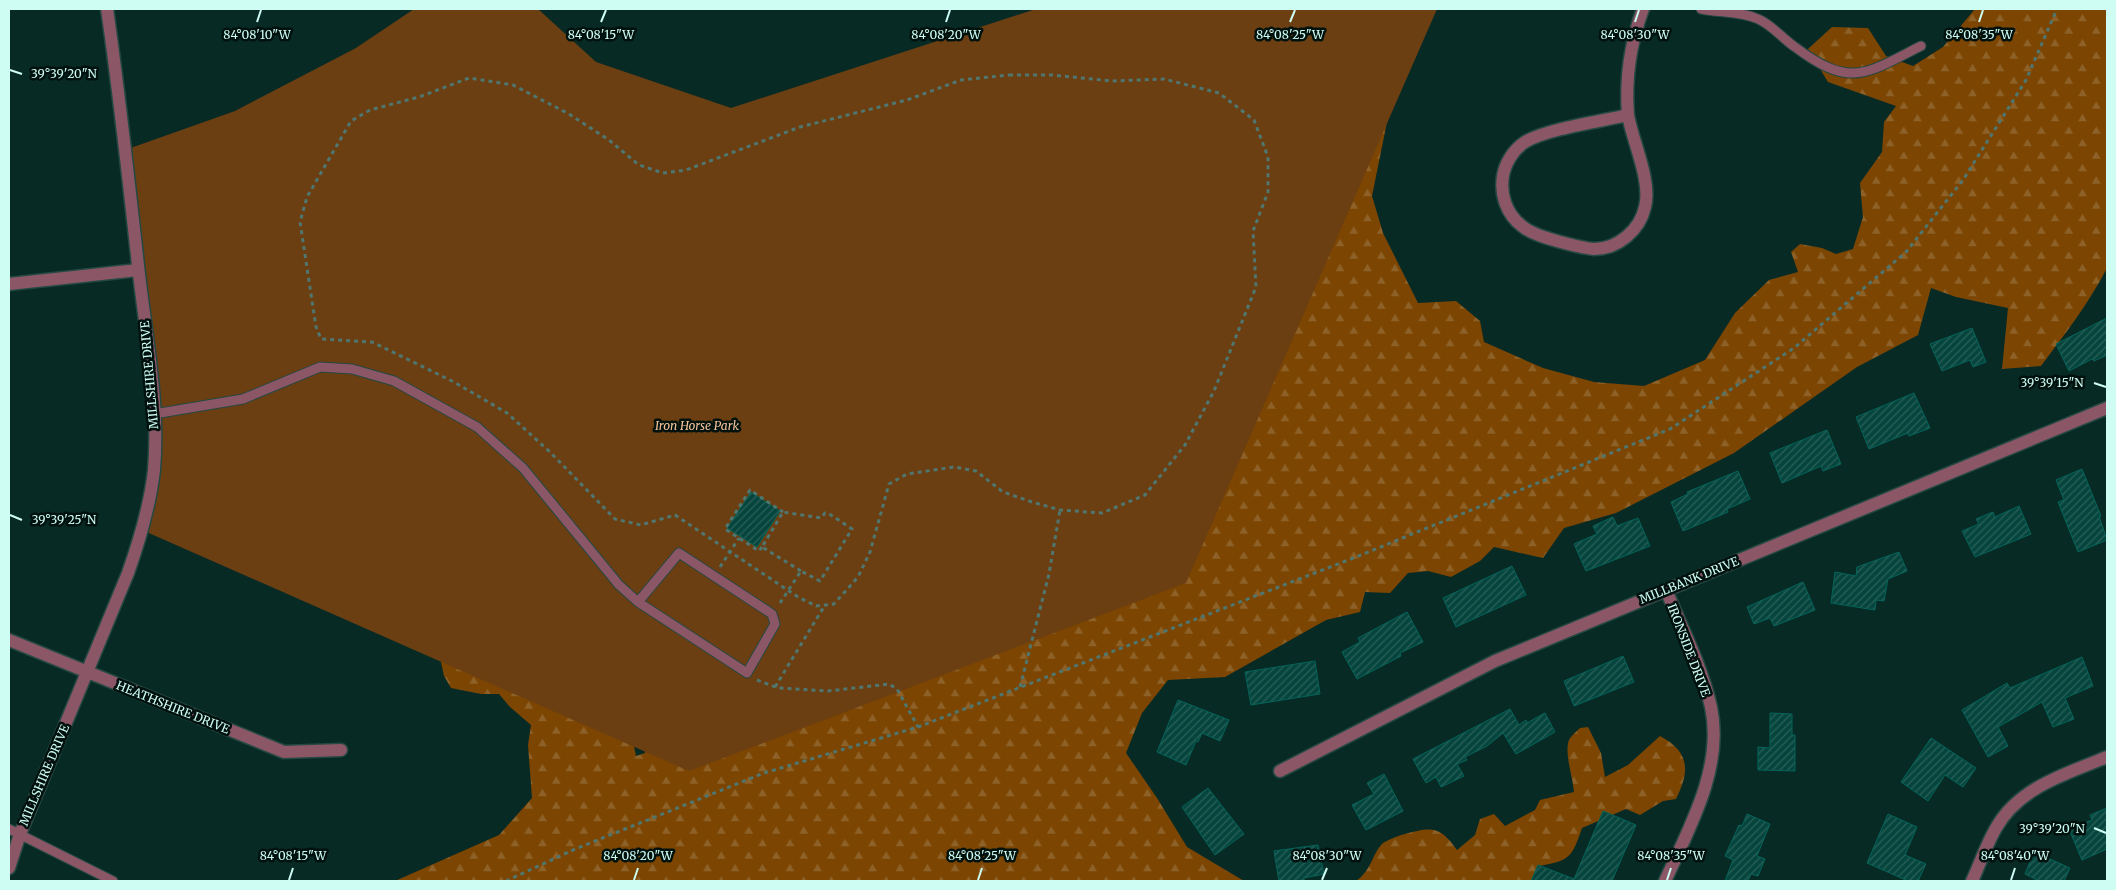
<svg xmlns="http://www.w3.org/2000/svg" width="2116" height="890" viewBox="0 0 2116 890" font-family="Merriweather,serif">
<defs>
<pattern id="forest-firs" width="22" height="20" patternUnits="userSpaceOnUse" patternTransform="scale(1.25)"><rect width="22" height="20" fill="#7c4502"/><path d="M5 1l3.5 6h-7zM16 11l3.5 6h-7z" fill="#8d6127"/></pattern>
<pattern id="building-hatch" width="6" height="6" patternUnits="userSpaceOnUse" patternTransform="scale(1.25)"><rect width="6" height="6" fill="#06453d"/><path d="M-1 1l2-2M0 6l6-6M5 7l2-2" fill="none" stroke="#29615a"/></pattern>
</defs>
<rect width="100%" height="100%" fill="#082a25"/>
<!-- forest -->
<g fill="url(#forest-firs)">
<path d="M1975,9h132v259c-18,35 -42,66 -66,98l-39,3 6,-61 -52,-11 -25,-9 -13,47 -61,32 -123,86 -118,60 -52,15 -21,30 -49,-11 -14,14 -29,16 -23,-6 -20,2 -18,20 -25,-1 -5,20 -34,8 -101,57 -57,3 -26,33 -16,40 31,45 30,49 57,34h-849l104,-46 33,-37 -4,-53 3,-20 -21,-18 -11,-13h-18l-30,-6 -7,-12 -7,-33 195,94 4,19 9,-3 2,-20 740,-611 -15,74 11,37 35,70 38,-2 24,20 4,21 59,26 51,14 50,4 61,-26 30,-47 34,-33 29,-8 -7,-20 9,-8 22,4 14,6 17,-5 10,-32 -3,-34 22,-31 2,-30 12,-16 -68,-24 -20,-33 24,-22 36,1 18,28 27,10 30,-19z"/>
<path d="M1588,727l13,26 4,24 23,-12 32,-29c30,16 30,35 16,63l-13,2 -23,14 -14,-6 -44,19c-10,29 -12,33 -43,38l-5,15h-178c16,-11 16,-27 26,-37 8,-7 42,-17 52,-14 10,2 18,13 23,20l18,-15 5,-16 14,-5 11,12 30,-16 5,-10 34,-8c-1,-15 -10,-39 -5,-52 2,-4 8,-9 11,-12z"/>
</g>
<!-- park -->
<path fill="#6c3f12" d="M414,9h124l58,53 135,46 305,-99h401l-251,574 -497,188 -547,-241 12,-116 -29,-264 110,-39 121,-63z"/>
<!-- building -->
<g fill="url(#building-hatch)" stroke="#036459">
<path d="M2107,318v37l-13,6 -2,-2 -23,12 -13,-27z"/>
<path d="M1972,328l14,34 -13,5 -3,-7 -28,11 -12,-27z"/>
<path d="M1914,393l16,35 -21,8 -1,-3 -39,16 -13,-32z"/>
<path d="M1827,430l14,34 -18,7 -2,-5 -39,17 -12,-30z"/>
<path d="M2082,469l19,47h-2l8,24 -29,12 -20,-50 6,-2 -8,-20z"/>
<path d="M1738,471l12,28 -23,10 1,3 -45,19 -12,-29 17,-8 -1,-2z"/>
<path d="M751,492l29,19 -23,36 -30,-19z"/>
<path d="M2019,506l12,28 -56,23 -13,-26 17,-7 -3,-5 17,-7 2,5z"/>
<path d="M1613,517l4,9 21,-8 12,28 -64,25 -12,-27 23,-10 -4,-8z"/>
<path d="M1899,552l8,19 -19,8 -4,22 -8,-1 -1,10 -44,-7 4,-31 21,4 1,-9z"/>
<path d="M1512,566l14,29 -70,32 -13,-29z"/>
<path d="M1803,582l12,28 -41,16 -4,-8 -16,6 -7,-17z"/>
<path d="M1407,612l16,30 -23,11 1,3 -44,23 -15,-27 18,-10 -2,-4z"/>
<path d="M1623,656l11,26 -60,24 -10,-25z"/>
<path d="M2082,657l11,29 -28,12 9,21 -21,8 -11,-25 -44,25 10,19 -20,11 -26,-47 45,-27 3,5z"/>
<path d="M1315,661l5,33 -69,11 -6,-33z"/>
<path d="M1178,700l51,20 -9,21 -18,-8 -4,9 -2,-1 -10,24 -29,-13z"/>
<path d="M1510,709l9,16 7,-5 1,3 18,-10 10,19 -39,22 -13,-21 -16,13 -22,11 2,3 -10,4 7,12 -23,11 -5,-10 -10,6 -13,-24z"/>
<path d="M1770,713l22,1v21h3v36l-37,-1v-23l12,1z"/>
<path d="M1931,738l45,30 -13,19 -18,-12 -17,26 -27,-19z"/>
<path d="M1384,774l19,37 -37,19 -14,-25 22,-11 -7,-11z"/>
<path d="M1208,788l36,46 -29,21 -33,-48z"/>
<path d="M2107,808v41l-25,11 -13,-31 23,-9 -2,-5z"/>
<path d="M1603,811l33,14 -24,56h-81l7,-16 36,14z"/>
<path d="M1747,814l23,10 -13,32 8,3 -7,17 -7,-2 -3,7h-23l8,-21 -8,-4 14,-31 3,1z"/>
<path d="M1888,814l29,13 -12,28 21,9 -8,17h-10l-41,-18z"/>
<path d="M1318,845l6,29 -20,4v3h-25l-5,-30z"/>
<path d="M2034,852l36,16 -6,13h-25l-14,-7z"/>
</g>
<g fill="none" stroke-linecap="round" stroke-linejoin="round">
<!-- service casing -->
<g stroke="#244842" stroke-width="11">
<g id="service">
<path d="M1701,9c19,4 39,2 57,10 13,5 25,20 37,28 56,42 70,27 126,-1"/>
<path d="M154,414l89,-15 77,-32 32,2 42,12 83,46 46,41 96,117 19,17 109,71 28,-49 -3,-10 -93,-61 -41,49"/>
<path d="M9,829l104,52"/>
</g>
</g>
<!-- minor casing -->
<g stroke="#244842" stroke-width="15">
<g id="minor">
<path d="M1628,115c4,25 24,66 17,92 -5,23 -27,42 -51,42 -13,-1 -25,-5 -37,-8 -11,-3 -27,-8 -35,-15 -16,-12 -22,-32 -19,-50 2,-13 11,-27 22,-34 21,-13 77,-21 103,-27z"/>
<path d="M1628,115c-3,-38 2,-71 15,-106"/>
<path d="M9,284l129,-14"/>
<path d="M9,640l275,112 57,-2"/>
<path d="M1280,771l215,-110 612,-253"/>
<path d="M9,868l11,-34 108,-261c12,-34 22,-67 26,-103 6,-70 -10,-144 -17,-214 -9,-82 -18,-165 -30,-247"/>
<path d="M1665,881c24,-52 59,-114 46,-174 -9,-40 -29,-79 -45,-117"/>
<path d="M1972,881c8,-17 14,-36 24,-53 23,-41 70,-54 111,-71"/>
</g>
</g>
<!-- path -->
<g stroke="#4f766f" stroke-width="3" stroke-dasharray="4 4" stroke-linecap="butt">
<path d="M1009,75h43l60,6 52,-2 55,14 35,27 14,37v35l-15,39 3,56 -42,104 -29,54 -40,50 -43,18 -42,-3 -28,-8 -29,-10 -27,-21 -22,-4 -47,7 -18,10 -19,68 -12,25 -24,27 -18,2 -18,-9 -123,-82 -34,10 -26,-6 -65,-67 -43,-39 -53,-31 -82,-40 -51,-3 -5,-12 -16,-105 7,-25 44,-76 19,-11 49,-13 50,-19 44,7 56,29 40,26 30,25 24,8 23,-3 114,-43 107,-27 54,-20z"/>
<path d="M762,547l-3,4 -34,-22 25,-39 33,22"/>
<path d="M720,567l19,-29"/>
<path d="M780,603l21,-32 19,10 32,-52 -24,-16h-3l-4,5 -38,-6 -21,35 39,24"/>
<path d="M757,680l21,8 50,3 61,-7 8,5 21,38"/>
<path d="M775,687l50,-82"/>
<path d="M1020,687l29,-113 11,-64"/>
<path d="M506,881l67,-31 191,-77 154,-46 438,-170 314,-128 124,-81 112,-96 57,-72 63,-100 31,-71"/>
</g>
<!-- service -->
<use href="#service" stroke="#8b5665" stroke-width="9"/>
<!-- minor -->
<use href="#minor" stroke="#8b5665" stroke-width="12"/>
</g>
<!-- ticks -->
<path fill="none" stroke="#cdfdf3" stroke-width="2" d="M257,22l4,-12M601,22l5,-12M946,22l4,-12M1290,22l5,-12M1635,22l4,-12M1979,22l4,-12M10,70l12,4M2094,383l12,4M10,515l12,5M2094,828l12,5M289,880l4,-12M634,880l4,-12M978,880l4,-12M1322,880l5,-12M1667,880l4,-12M2011,880l4,-12"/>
<g text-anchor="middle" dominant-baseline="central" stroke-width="5" stroke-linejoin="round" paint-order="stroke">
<!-- street labels -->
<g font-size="12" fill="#cdfdf3" stroke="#00110e">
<text transform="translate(149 375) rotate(-95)">MILLSHIRE DRIVE</text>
<text transform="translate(1689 580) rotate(-22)">MILLBANK DRIVE</text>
<text transform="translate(1689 650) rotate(69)">IRONSIDE DRIVE</text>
<text transform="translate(173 707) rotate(22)">HEATHSHIRE DRIVE</text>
<text transform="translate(44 775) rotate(-67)">MILLSHIRE DRIVE</text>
</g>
<!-- park labels -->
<g font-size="12" font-style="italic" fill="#f4c399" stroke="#00110e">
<text x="697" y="425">Iron Horse Park</text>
</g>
</g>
<g font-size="12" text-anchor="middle" fill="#cdfdf3" stroke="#00110e" stroke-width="5" stroke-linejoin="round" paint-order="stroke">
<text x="257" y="39">84°08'10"W</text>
<text x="601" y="39">84°08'15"W</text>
<text x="946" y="39">84°08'20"W</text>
<text x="1290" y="39">84°08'25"W</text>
<text x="1635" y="39">84°08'30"W</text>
<text x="1979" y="39">84°08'35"W</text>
<text x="64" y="78">39°39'20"N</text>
<text x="2052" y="387">39°39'15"N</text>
<text x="64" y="524">39°39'25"N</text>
<text x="2052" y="833">39°39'20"N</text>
<text x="293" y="860">84°08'15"W</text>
<text x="638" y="860">84°08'20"W</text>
<text x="982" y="860">84°08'25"W</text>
<text x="1327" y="860">84°08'30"W</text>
<text x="1671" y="860">84°08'35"W</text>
<text x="2015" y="860">84°08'40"W</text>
</g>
<!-- border -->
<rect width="2116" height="890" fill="none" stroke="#cdfdf3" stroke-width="20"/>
</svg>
